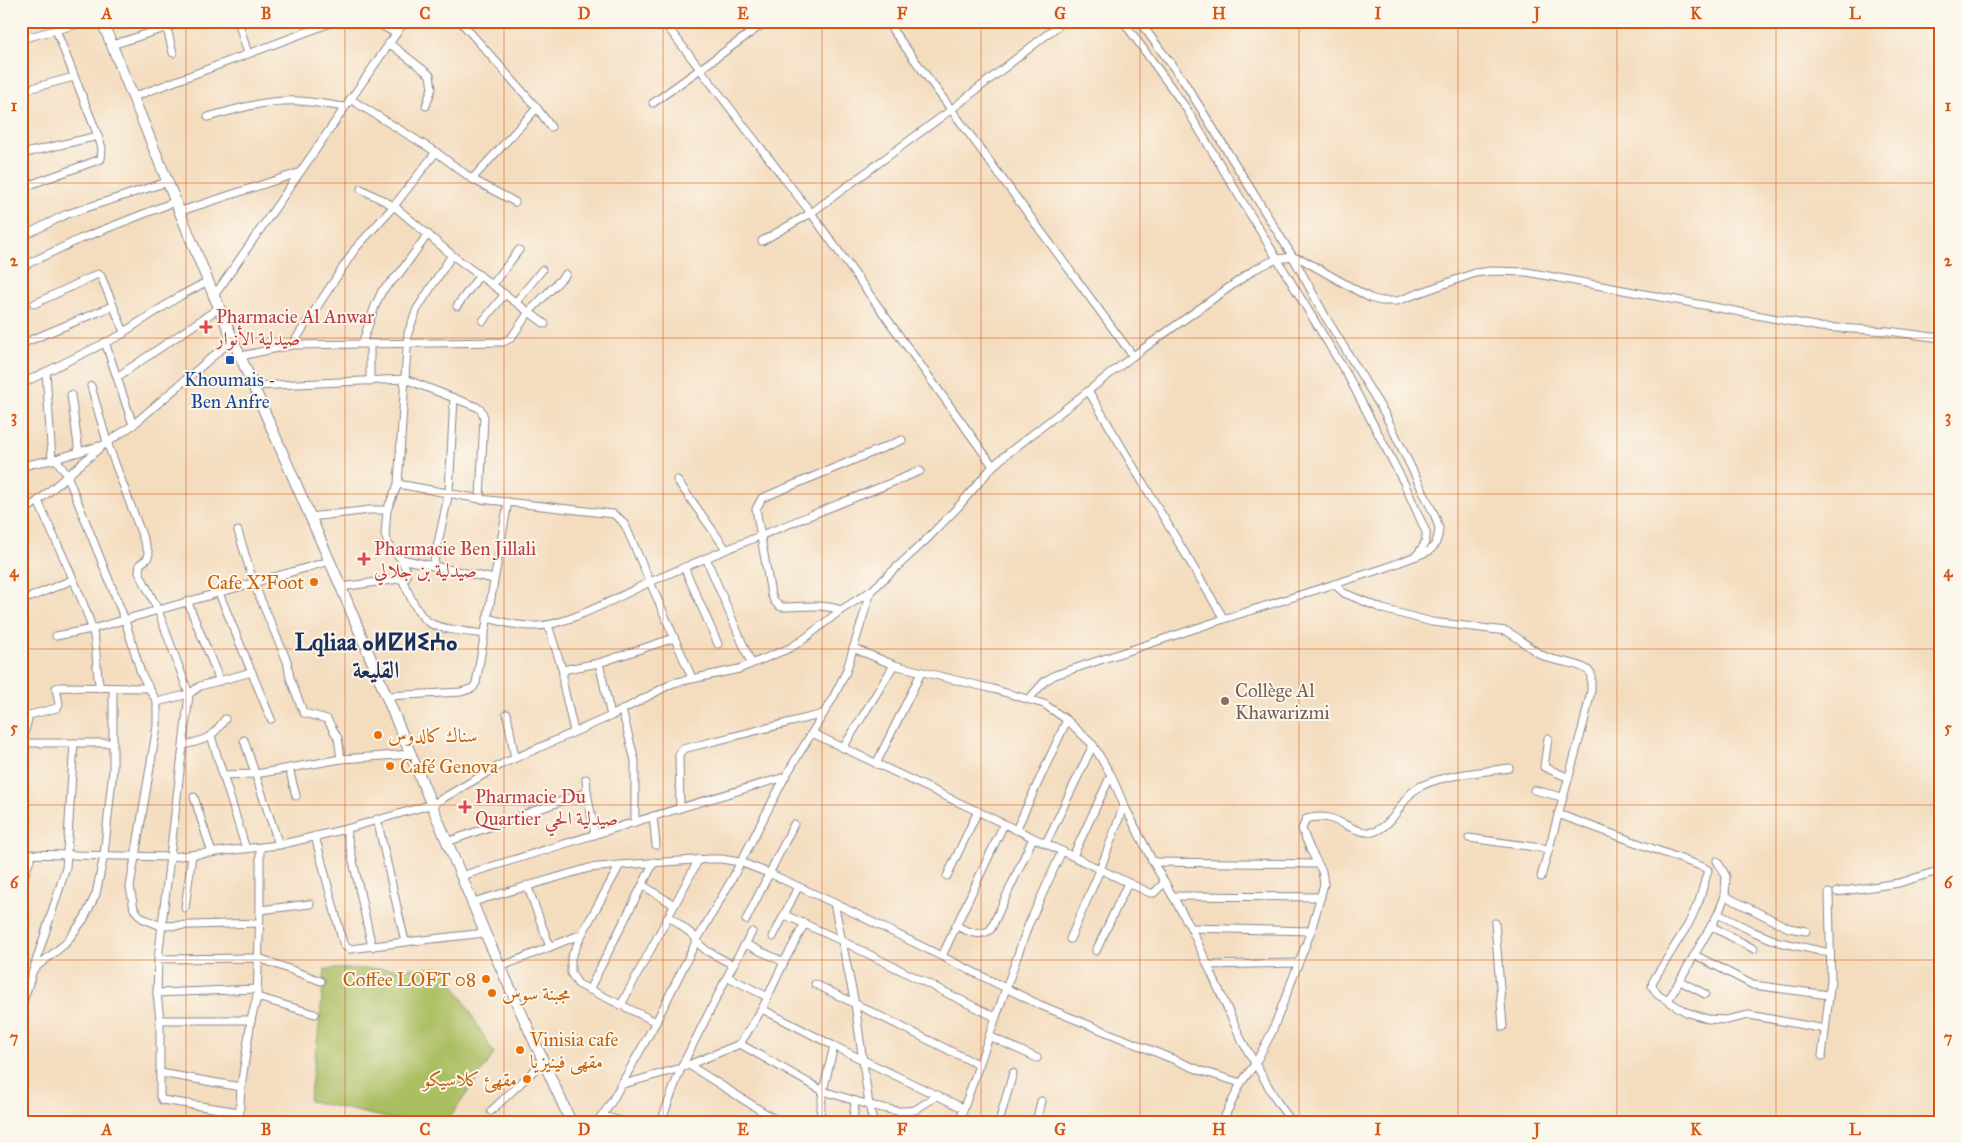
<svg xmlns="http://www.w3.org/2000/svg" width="1962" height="1143" viewBox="0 0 1962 1143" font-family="'IM FELL Great Primer',Amiri,'Noto Sans Tifinagh',serif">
<rect width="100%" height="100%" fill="#fbf7ec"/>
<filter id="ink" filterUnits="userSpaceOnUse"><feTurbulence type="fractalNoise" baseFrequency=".02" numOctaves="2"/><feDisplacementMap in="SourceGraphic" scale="10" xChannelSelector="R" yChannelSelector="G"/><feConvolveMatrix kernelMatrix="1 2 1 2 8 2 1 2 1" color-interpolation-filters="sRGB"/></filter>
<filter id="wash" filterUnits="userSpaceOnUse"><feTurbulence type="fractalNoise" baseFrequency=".0096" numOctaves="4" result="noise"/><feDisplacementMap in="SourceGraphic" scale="20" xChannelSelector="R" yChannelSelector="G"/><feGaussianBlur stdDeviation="1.12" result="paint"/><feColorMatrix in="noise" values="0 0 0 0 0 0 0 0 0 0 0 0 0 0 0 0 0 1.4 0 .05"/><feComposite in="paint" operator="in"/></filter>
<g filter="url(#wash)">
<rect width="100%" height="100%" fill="#f4ddbf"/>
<!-- green -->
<path fill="#abbe62" stroke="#637660" d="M445,968l49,86 -47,68h-41l-97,-21 9,-66 7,-66z"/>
</g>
<g filter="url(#ink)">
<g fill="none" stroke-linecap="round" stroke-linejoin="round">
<!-- street casing -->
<g stroke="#88868e" stroke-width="9">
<g id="street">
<path d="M238,21l10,33"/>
<path d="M374,21l21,12"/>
<path d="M460,21l77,87 14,19"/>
<path d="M663,21l148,192 182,253"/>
<path d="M886,21l247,335"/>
<path d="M1123,21l63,87 163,270 55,105 22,49c1,11 -3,15 -10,24"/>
<path d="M167,28l6,25"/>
<path d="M56,30l42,106"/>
<path d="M21,39l69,-18"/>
<path d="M389,43l41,32 2,13 -6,18"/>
<path d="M112,45l75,-24"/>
<path d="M21,91l53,-14"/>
<path d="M133,97l203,-76"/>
<path d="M653,103l114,-82"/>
<path d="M208,117c29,-8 60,-18 91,-16 15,1 31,4 46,6"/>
<path d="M436,152l36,27 43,23"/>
<path d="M21,154l77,-18 4,12 -1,11 -80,29"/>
<path d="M472,179l65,-71"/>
<path d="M361,189l33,17 58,49 93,69"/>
<path d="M178,212l120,-39"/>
<path d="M21,237l46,-23 100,-32"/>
<path d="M762,241l49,-28 141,-104 112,-88"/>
<path d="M21,267l59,-28 94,-37"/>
<path d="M493,284l26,-34"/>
<path d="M214,296l191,-275"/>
<path d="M516,302l26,-32"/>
<path d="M457,306l23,-31"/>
<path d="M483,321l22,-27"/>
<path d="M124,332l56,-36 28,-15"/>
<path d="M105,342l28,83"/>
<path d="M21,344l92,-38"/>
<path d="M362,344l13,-38 7,-15 17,-17 29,-40"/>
<path d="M370,344v37"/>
<path d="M292,345l63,-96 39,-43 42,-54 -86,-53"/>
<path d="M241,356l51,-11 211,-3 8,-4 18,-26 37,-38"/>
<path d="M46,372l6,88"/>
<path d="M117,377l102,-69"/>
<path d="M21,384l102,-50 1,-2 -23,-56 -3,-2 -64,30"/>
<path d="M91,386l16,56 42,112 -2,5 -7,5 -1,8 19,38 31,84 -31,265 -1,34 3,27v76l2,4 77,12"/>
<path d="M254,386l151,-7 72,28 4,3 3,7 -4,82"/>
<path d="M1089,392l135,227"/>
<path d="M71,395l8,57"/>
<path d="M56,459l11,16 58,145 16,53 8,15"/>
<path d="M21,466l31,-6 47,-14"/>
<path d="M677,480l49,69"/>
<path d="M398,484l82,15 133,15 7,5 5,6 25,57c89,-39 180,-74 270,-111"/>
<path d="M38,501c18,42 40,83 54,127 6,19 3,40 8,60"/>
<path d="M21,513l17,-12 64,-55 31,-21 100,-86"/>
<path d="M310,517l60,-7h17"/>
<path d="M238,531l16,53 33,77 3,17 12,31 2,4 23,6 11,19 3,21"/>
<path d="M706,558l45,105"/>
<path d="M401,559l93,20"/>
<path d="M433,566l16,-74 5,-94"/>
<path d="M684,567l34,77"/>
<path d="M402,579c7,14 14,35 28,44 12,7 40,9 55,11"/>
<path d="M1334,584l10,9 39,16 49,13 74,9c15,7 25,20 40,26 14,6 34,5 45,16v18l-7,31 -43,155"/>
<path d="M341,587l65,-9v-9l-5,-10 -13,-15 -3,-10 2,-24 11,-26 10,-151 9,-24 35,-54"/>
<path d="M219,593l52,126"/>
<path d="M21,601l51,-21"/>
<path d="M188,603l32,78"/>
<path d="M841,610c-21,-7 -39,-3 -60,-3l-6,-5 -4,-8 -15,-85 6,-11 140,-58"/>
<path d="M487,618c17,4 33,9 50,8 31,-1 83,-30 113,-44l42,96"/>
<path d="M548,625l15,47"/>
<path d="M56,636l36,-7 238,-68"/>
<path d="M853,648l41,17 99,24 51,15 23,16 26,25 18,30 13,30 29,57 38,66 51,113 36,62 14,19"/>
<path d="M599,663l12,53"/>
<path d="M387,696l74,-4 12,-4 3,-5 32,-181"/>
<path d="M1029,699l16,-18 10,-6 169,-56 161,-51 44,-17 6,-6 3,-9 1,-8 -4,-12 -50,-102 -60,-98 -32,-59 -110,-177 -44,-59"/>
<path d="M157,702l32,-8 11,-8 52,-14"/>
<path d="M622,710l13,51v61"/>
<path d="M507,714l8,44"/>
<path d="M574,731l-11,-47v-12l4,-3 32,-6 75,-25"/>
<path d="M812,733l338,160h4l11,-11"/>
<path d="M211,736l35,113"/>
<path d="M1548,738l-4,29 23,10"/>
<path d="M244,740l35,105"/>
<path d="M22,743h90"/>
<path d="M184,745c22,-5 28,-7 41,-26"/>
<path d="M843,748l51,-83"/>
<path d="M21,760l1,-17 7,-28 28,-7 2,-4 -3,-16 4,-1 89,1 8,14v24l-27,161 4,22 8,9 19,8 98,-3"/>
<path d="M876,764l45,-91"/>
<path d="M289,768l7,28"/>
<path d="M222,775l34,-1 85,-15 71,-5"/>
<path d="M586,779l1,13 8,43"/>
<path d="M1534,790l28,7"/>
<path d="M194,797l18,56"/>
<path d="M680,807l-1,-52 4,-6 140,-35"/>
<path d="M1558,814l145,53 5,3 -9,31 -10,22 -36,58 -1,5 6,9 10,6"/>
<path d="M653,816l3,29"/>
<path d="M346,829l26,118"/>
<path d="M1016,830l51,-110"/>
<path d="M315,836l28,107 3,4 4,2 55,-7 -28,-123"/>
<path d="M1469,838l80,11"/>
<path d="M447,842l140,-50"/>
<path d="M1046,843l47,-98"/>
<path d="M21,854l150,3 108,-12 67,-16 87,-25 69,-40 109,-48 62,-33 66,-14 51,-21 14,-9 37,-29 30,-19 54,-50 33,-34 35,-41 14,-12 126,-98 122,-87 22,-10 16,-2 10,3 67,38 11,3h16l78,-28 16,-2 36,1 293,55 68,4 53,7"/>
<path d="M1073,856l38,-81"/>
<path d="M1717,861l9,15 -1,20 64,32 17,3"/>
<path d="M1153,862l165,2 4,7 2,13 -13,47 -39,101 -17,32 -14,19 -19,39"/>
<path d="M1318,864l-8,-15 -8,-20 4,-10c7,-2 15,-3 23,-1 13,3 33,19 47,13 21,-10 25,-32 40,-42 20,-14 68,-17 93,-21"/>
<path d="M461,876c108,-33 215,-68 324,-99"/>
<path d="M947,876l31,-65"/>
<path d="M21,885l11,-31"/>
<path d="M527,885l23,62"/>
<path d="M644,886l30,19"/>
<path d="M1837,892l62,-9 42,-13"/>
<path d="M1173,896l148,1"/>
<path d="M1725,896l-7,18 36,18 25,10 51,11"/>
<path d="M473,902l116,-34 31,-3"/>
<path d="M834,903l21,101 14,101 4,17"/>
<path d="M185,908l7,-53"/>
<path d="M260,910l50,-6"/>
<path d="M1718,914l-7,12 43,23"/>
<path d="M785,915l55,25 155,77"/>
<path d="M669,916l25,20 7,10 6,5 26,14"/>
<path d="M746,920l48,-96"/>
<path d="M1495,923l8,104"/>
<path d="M956,926c11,4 24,13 35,3l42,-91"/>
<path d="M1711,926l-43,75 18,11 22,7 18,1 23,-5 76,14"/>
<path d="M1191,928l120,3"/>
<path d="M773,937l25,-50"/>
<path d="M1070,939l30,-69 24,-65"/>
<path d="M405,942l80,-9"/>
<path d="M745,944l39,18"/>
<path d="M1096,951l32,-68"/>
<path d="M1695,955l58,30 76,10"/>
<path d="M942,956l62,-132"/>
<path d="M158,959l101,-1 62,23"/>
<path d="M1208,965l90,-2"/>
<path d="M500,967l82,-33"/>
<path d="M35,968l30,-24 19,-25 12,-25 8,-39 9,-86v-81"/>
<path d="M728,977l40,20"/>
<path d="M1680,981l25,13"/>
<path d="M815,984l164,81"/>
<path d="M589,990l65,-128"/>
<path d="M157,993l99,-4"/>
<path d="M257,997l58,17"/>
<path d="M621,1005l78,-146"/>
<path d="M21,1008l45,-140 8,-125"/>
<path d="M762,1009l22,-47 21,-39"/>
<path d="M160,1020h91"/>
<path d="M656,1022l-78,-38 -7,-11v-15l11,-24 38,-69 90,-6h11l19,3 31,12 63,29 206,102 162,66 39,12"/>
<path d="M989,1036l48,22"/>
<path d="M740,1044l83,47 46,14 28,6h9l9,-1 23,-15"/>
<path d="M1822,1056l9,-76 -2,-87"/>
<path d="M689,1065l90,57"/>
<path d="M160,1073l81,14"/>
<path d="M620,1085l61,-17 59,-24 22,-35 72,37 129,62"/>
<path d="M491,1111l53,-50"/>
<path d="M602,1116l23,6"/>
<path d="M239,1122l2,-35 10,-67 6,-23 3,-87v-62"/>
<path d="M596,1122l6,-6 10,-15 44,-79 41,-82 35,-61 53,-102 48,-79 13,-26 25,-81"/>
<path d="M661,1122l20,-54 52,-103 19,-33"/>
<path d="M819,1122l4,-31 11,-45"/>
<path d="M853,1122l2,-21"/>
<path d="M959,1122l69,-196 34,-75"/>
<path d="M999,1122l14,-49"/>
<path d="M1036,1122l5,-21"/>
</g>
</g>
<!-- secondary casing -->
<g stroke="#88868e" stroke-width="12">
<path id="secondary" d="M102,21l112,275 127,291 144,346 86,189"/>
</g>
<!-- street -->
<use href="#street" stroke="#fff" stroke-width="7"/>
<!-- secondary -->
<use href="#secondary" stroke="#fff" stroke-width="10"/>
</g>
</g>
<!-- grid -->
<path fill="none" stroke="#d45514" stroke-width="1" stroke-opacity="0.55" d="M186,21v1101M345,21v1101M504,21v1101M663,21v1101M822,21v1101M981,21v1101M1140,21v1101M1299,21v1101M1458,21v1101M1617,21v1101M1776,21v1101M21,183h1920M21,338h1920M21,494h1920M21,649h1920M21,805h1920M21,960h1920"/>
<!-- markers -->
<g fill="#e0444e" stroke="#fbf7ec" stroke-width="2">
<path d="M203.5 319.5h5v5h5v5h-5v5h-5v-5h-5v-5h5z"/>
<path d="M361.5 551.5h5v5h5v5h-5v5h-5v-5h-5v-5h5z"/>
<path d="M462.5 799.5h5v5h5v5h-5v5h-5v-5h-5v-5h5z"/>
</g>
<rect fill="#1a4fb4" stroke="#fbf7ec" stroke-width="2" x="225" y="355" width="10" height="10" rx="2.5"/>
<g fill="#e8710a" stroke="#fbf7ec" stroke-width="2">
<circle cx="314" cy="582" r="5"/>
<circle cx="378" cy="735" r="5"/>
<circle cx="390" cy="766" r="5"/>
<circle cx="486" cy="979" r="5"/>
<circle cx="492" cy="993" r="5"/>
<circle cx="520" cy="1050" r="5"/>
<circle cx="527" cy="1079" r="5"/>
</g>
<circle fill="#8d6e63" stroke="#fbf7ec" stroke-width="2" cx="1225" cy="701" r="5"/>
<g text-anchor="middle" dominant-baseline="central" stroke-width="4" stroke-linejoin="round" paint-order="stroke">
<!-- health labels -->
<g font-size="19" fill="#be3a42" stroke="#fbf7ec" text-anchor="start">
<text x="216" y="316">Pharmacie Al Anwar<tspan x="216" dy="22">صيدلية الأنوار</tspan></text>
<text x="374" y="548">Pharmacie Ben Jillali<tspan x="374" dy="22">صيدلية بن جلالي</tspan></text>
<text x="475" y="796">Pharmacie Du<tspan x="475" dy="22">Quartier صيدلية الحي</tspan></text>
</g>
<!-- transit labels -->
<g font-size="19" fill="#164399" stroke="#fbf7ec">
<text x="230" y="379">Khoumais -<tspan x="230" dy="22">Ben Anfre</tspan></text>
</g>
<!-- food labels -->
<g font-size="19" fill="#c56008" stroke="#fbf7ec" text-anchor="start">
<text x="304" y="582" text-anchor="end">Cafe X'Foot</text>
<text x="388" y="735">سناك كالدوس</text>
<text x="400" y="766">Café Genova</text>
<text x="476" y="979" text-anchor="end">Coffee LOFT 08</text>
<text x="502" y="993">مجبنة سوس</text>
<text x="530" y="1039">Vinisia cafe<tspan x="530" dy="22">مقهى فينيزيا</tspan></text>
<text x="517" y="1079" text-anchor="end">مقهئ كلاسيكو</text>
</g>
<!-- education labels -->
<g font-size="19" fill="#785e54" stroke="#fbf7ec" text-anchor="start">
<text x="1235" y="690">Collège Al<tspan x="1235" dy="22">Khawarizmi</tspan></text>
</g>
<!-- district labels -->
<g font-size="24" font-weight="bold" fill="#1b2f5e" stroke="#fbf7ec">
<text x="376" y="642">Lqliaa ⴰⵍⵇⵍⵉⵄⴰ<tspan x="376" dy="28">القليعة</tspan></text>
</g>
</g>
<!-- margin -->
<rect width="1962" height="1143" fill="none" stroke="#fbf7ec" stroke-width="55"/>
<rect x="28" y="28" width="1906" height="1088" fill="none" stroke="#d45514" stroke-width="2"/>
<g font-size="16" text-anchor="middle" font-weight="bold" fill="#d45514">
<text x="107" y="19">A</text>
<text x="266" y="19">B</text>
<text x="425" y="19">C</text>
<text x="584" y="19">D</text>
<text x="743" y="19">E</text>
<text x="902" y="19">F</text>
<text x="1060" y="19">G</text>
<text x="1219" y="19">H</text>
<text x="1378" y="19">I</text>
<text x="1537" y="19">J</text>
<text x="1696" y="19">K</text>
<text x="1855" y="19">L</text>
<text x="14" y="111">1</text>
<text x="1948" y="111">1</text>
<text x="14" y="266">2</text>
<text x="1948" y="266">2</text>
<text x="14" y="422">3</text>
<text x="1948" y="422">3</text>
<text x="14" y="577">4</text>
<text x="1948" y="577">4</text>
<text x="14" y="733">5</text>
<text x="1948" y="733">5</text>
<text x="14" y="888">6</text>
<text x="1948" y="888">6</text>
<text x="14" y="1043">7</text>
<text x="1948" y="1043">7</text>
<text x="107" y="1135">A</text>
<text x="266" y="1135">B</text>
<text x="425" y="1135">C</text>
<text x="584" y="1135">D</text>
<text x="743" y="1135">E</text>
<text x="902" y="1135">F</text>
<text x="1060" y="1135">G</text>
<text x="1219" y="1135">H</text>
<text x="1378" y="1135">I</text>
<text x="1537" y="1135">J</text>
<text x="1696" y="1135">K</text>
<text x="1855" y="1135">L</text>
</g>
</svg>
